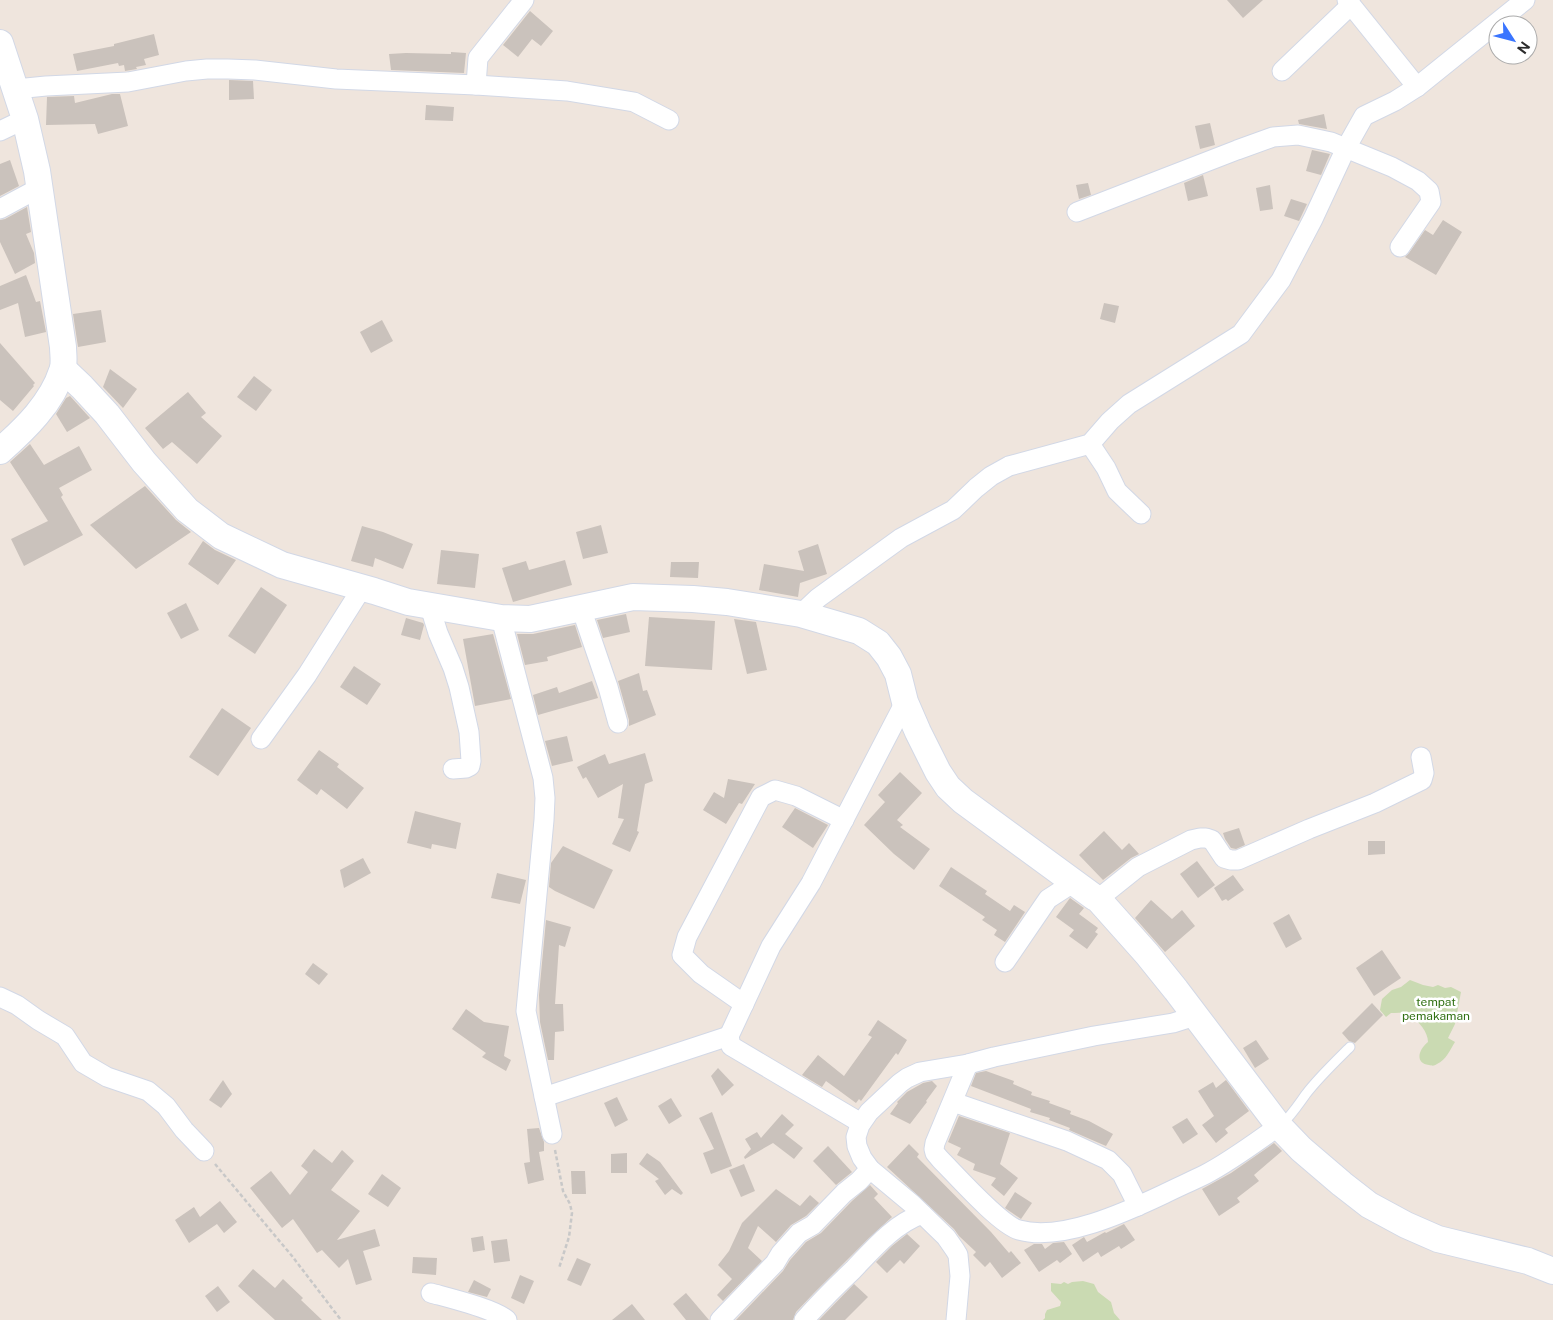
<svg xmlns="http://www.w3.org/2000/svg" width="1553" height="1320" viewBox="0 0 1553 1320" font-family="'Public Sans',sans-serif">
<rect width="100%" height="100%" fill="#efe5dd"/>
<!-- cemetery -->
<g fill="#cadab2">
<path d="M1410,980l13,5 10,2 5,-2 7,3 6,-1 10,5 -6,32 -7,14 7,4c-5,8 -9,18 -18,22 -3,2 -4,2 -8,1 -15,-2 -10,-16 -1,-23 0,-11 -11,-23 -21,-28 -5,-2 -11,-1 -16,-1l-5,4 -6,-7 2,-11 10,-9 9,-3z"/>
<path d="M1083,1281l11,3 4,8 13,10 3,11 6,7h-77l2,-2v-4l2,-4 13,-4 1,-4 -10,-11v-8l10,1 3,-2 4,2 4,-2z"/>
</g>
<!-- building -->
<g fill="#cac2bc">
<path d="M1227,0h36l-20,18z"/>
<path d="M530,11l23,20 -12,15 -9,-7 -14,18 -15,-12z"/>
<path d="M154,34l5,21 -15,4 2,6 -10,2 1,2 -12,2 -1,-6 -5,1 -1,-3 -41,8 -4,-17 41,-8v-2z"/>
<path d="M451,52l15,1 -2,20 -73,-3 -2,-16 17,-1 45,1z"/>
<path d="M229,80l24,1 1,18 -25,1z"/>
<path d="M112,94h8l8,32 -30,8 -3,-10 -49,1 1,-28 27,-1 1,7z"/>
<path d="M426,105l28,2 -1,14 -28,-1z"/>
<path d="M1324,114l3,15 -28,-5 -1,-4z"/>
<path d="M1210,123l5,22 -15,4 -5,-23z"/>
<path d="M1312,150l18,4 -9,21 -15,-4z"/>
<path d="M10,160l9,26 -19,10v-32z"/>
<path d="M1203,175l5,21 -20,5 -4,-18z"/>
<path d="M1088,183l3,12 -12,4 -3,-14z"/>
<path d="M1270,185l3,24 -13,2 -4,-23z"/>
<path d="M1291,199l16,5 -8,17 -15,-5z"/>
<path d="M27,207l4,25 -5,2 8,19 1,10 -20,11 -15,-32v-22l5,-1z"/>
<path d="M1443,220l19,12 -26,43 -31,-18 4,-4 16,-23 8,5z"/>
<path d="M26,275l10,27 4,-1 6,31 -21,5 -7,-34 -18,7v-24z"/>
<path d="M1104,303l15,3 -4,17 -15,-4z"/>
<path d="M101,310l5,32 -28,5 -5,-33z"/>
<path d="M382,320l11,21 -22,12 -11,-21z"/>
<path d="M0,343l35,40 -2,2 1,1 -21,25 -13,-11z"/>
<path d="M110,369l27,20 -14,19 -20,-21z"/>
<path d="M254,376l18,14 -16,21 -19,-14z"/>
<path d="M188,392l18,21 -5,4 21,19 -25,28 -25,-22 -9,7 -18,-21z"/>
<path d="M70,396l20,22 -23,14 -11,-18 10,-16z"/>
<path d="M30,444l14,21 35,-19 13,24 -33,18 4,7 -2,2 22,38 -59,31 -13,-27 37,-18 -38,-59z"/>
<path d="M145,486l31,34 15,12 -55,37 -46,-44z"/>
<path d="M601,525l7,28 -25,6 -7,-27z"/>
<path d="M362,526l21,6 30,12 -10,25 -28,-11 -2,9 -22,-6z"/>
<path d="M203,541l12,9 21,10 -18,25 -30,-21z"/>
<path d="M818,544l9,30 -27,9 -2,14 -39,-7 5,-26 40,7 -6,-20z"/>
<path d="M441,550l38,4 -4,34 -38,-4z"/>
<path d="M565,560l7,25 -59,17 -11,-34 24,-7 3,9z"/>
<path d="M671,562h28l-1,16 -28,-1z"/>
<path d="M261,587l26,18 -32,49 -27,-18z"/>
<path d="M186,603l13,27 -18,9 -14,-26z"/>
<path d="M626,614l4,18 -27,6 -6,-18z"/>
<path d="M649,617l66,4 -3,49 -67,-4z"/>
<path d="M406,618l17,5 1,2 -4,15 -19,-5z"/>
<path d="M734,619l22,3 11,48 -20,4z"/>
<path d="M575,625l7,22 -35,10 1,4 -23,4 -8,-31h16z"/>
<path d="M493,634l18,65 -36,7 -12,-67z"/>
<path d="M354,666l27,18 -14,21 -27,-18z"/>
<path d="M639,673l4,18 4,-1 9,25 -27,11v-6l-11,-39z"/>
<path d="M592,681l6,17 -60,17 -5,-20 24,-8 2,6z"/>
<path d="M222,708l29,20 -33,48 -29,-19z"/>
<path d="M567,736l6,25 -21,5 -7,-25z"/>
<path d="M319,750l20,14 -2,3 27,21 -17,21 -26,-20 -4,6 -20,-15z"/>
<path d="M645,753l8,28 -8,3 -8,47 2,1 -9,20 -18,-8 12,-25 -6,-1 5,-34 -25,14 -12,-21 -3,2 -6,-12 28,-13 4,10z"/>
<path d="M900,772l22,21 -25,27 6,5 -3,2 30,22 -16,21 -20,-16 -30,-29 21,-23 -7,-7z"/>
<path d="M728,779l27,5 -13,20 -3,-1 -13,21 -23,-14 11,-18 10,6z"/>
<path d="M795,808l33,17 -15,23 -31,-21z"/>
<path d="M415,811l46,12 -5,26 -24,-5 -1,5 -24,-6z"/>
<path d="M1239,828l6,17 -9,4 -5,-1 -6,-9 -2,-6z"/>
<path d="M1104,831l18,19 7,-7 10,11 -8,4 -28,22 -24,-25z"/>
<path d="M1368,841h17v13l-17,1z"/>
<path d="M563,846l50,24 -19,39 -39,-18 -6,-4 2,-24z"/>
<path d="M363,858l8,15 -27,15 -4,-18z"/>
<path d="M1197,861l18,24 -17,13 -18,-24z"/>
<path d="M951,867l36,24 -2,3 25,17 4,-6 11,7 -20,30 -11,-7 3,-5 -15,-10 3,-3 -46,-31z"/>
<path d="M497,873l29,7 -6,24 -29,-6z"/>
<path d="M1233,875l11,15 -16,11 -2,-2 -4,2 -8,-13z"/>
<path d="M1070,898l14,10 -5,6 19,14 -3,4 3,2 -11,15 -18,-13 5,-6 -18,-13z"/>
<path d="M1151,900l21,19 10,-9 13,16 -30,26 -30,-34z"/>
<path d="M1289,914l13,25 -16,9 -13,-25z"/>
<path d="M546,920l25,7 -6,20 -6,-2 -4,59h8l1,27 -9,1 -1,28h-6l-8,-38 -1,-27z"/>
<path d="M1382,950l19,28 -27,18 -18,-28z"/>
<path d="M313,963l15,11 -9,11 -14,-11z"/>
<path d="M1372,1003l11,12 -28,28 -6,-2 -7,-8z"/>
<path d="M466,1009l18,13 25,4 -5,30 7,4 -5,11 -24,-14 4,-4 -34,-24z"/>
<path d="M878,1020l29,20 -9,15 -2,-2 -35,48 -2,-2 -3,4 -30,-22 -4,6 -20,-12 16,-20 26,21 28,-39 -4,-2z"/>
<path d="M1256,1040l13,19 -14,9 -12,-20z"/>
<path d="M718,1068l16,17 -12,11 -11,-20z"/>
<path d="M986,1071l28,10 -1,3 19,8 -1,3 19,6 -1,2 22,8 -1,3 19,7 24,13 -7,12 -37,-16 1,-2 -21,-8 1,-2 -20,-6 1,-3 -60,-23 5,-13z"/>
<path d="M223,1080l9,14 -11,14 -12,-8z"/>
<path d="M1226,1080l23,31 -24,18 3,4 -12,10 -14,-18 12,-9 -16,-25 15,-9 3,6z"/>
<path d="M932,1081l5,5 -11,15 1,1 -17,22 -20,-10 8,-11 -1,-1 10,-10 16,-9z"/>
<path d="M617,1097l11,23 -13,7 -11,-24z"/>
<path d="M671,1098l11,18 -13,8 -11,-18z"/>
<path d="M712,1112l20,54 -21,8 -8,-21 11,-4 -15,-31z"/>
<path d="M782,1114l12,11 -9,9 18,14 -9,11 -21,-16 -28,16 -1,-2 7,-8 -6,-10 12,-7 4,6z"/>
<path d="M959,1116l51,17 -10,31 18,14 -14,18 -13,-11 5,-7 -23,-8 2,-6 -18,-9 4,-7 -13,-6z"/>
<path d="M1187,1118l11,16 -15,10 -11,-17z"/>
<path d="M539,1128l5,14v9l-5,1 5,28 -16,4 -4,-21 6,-1 -3,-33z"/>
<path d="M1274,1143l8,8 -28,24 5,6 -22,17 3,4 -21,14 -17,-27 29,-16z"/>
<path d="M909,1144l10,10 -2,3 74,75 18,21 2,-2 10,12 -19,15 -12,-16 -5,5 -12,-12 3,-3 -17,-16 -5,-7 -67,-62z"/>
<path d="M828,1146l24,26 -16,13 -23,-24z"/>
<path d="M314,1149l18,14 10,-13 12,11 -23,29 29,21 -23,29 38,-11 5,17 -17,5 9,29 -16,5 -8,-26 -9,9 -17,-18 -5,3 -24,-34 -11,9 -32,-40 21,-17 19,24 18,-23 -7,-6z"/>
<path d="M627,1153v20h-16v-19z"/>
<path d="M647,1153l13,9 23,31 -2,2 -9,-6 -7,6 -10,-14 4,-2 -20,-15z"/>
<path d="M744,1164l11,27 -14,6 -12,-27z"/>
<path d="M571,1171h14l1,23h-14z"/>
<path d="M382,1174l19,14 -13,19 -20,-13z"/>
<path d="M870,1185l8,9 -4,4 18,19 -23,21 -55,55 -18,19 -3,8h-57l47,-49 7,-11 16,-18 15,-9 31,-32z"/>
<path d="M776,1189l24,17 10,-11 9,8 -13,13 -15,9 -15,17 -18,-16 -10,22 14,13 -39,40 -6,-6 15,-16 -14,-14 11,-14 13,-28z"/>
<path d="M1015,1192l17,11 -11,16 -16,-11z"/>
<path d="M220,1201l17,21 -13,11 -7,-9 -28,19 -14,-23 19,-13 6,10z"/>
<path d="M1124,1224l11,16 -14,9 -2,-3 -18,11 -3,-5 -15,10 -11,-17 12,-8 3,5 18,-10 1,1z"/>
<path d="M907,1234l13,12 -16,18 -4,-4 -13,13 -11,-11 16,-16z"/>
<path d="M483,1236l2,14 -12,2 -2,-14z"/>
<path d="M507,1239l3,22 -16,2 -3,-22z"/>
<path d="M1064,1242l8,12 -12,9 -3,-3 -18,12 -15,-22 10,-6h8l3,5 8,-6z"/>
<path d="M413,1257l24,1 -1,17 -24,-2z"/>
<path d="M577,1258l14,6 -10,22 -14,-6z"/>
<path d="M253,1269l22,19 8,-9 20,19 -2,2 21,20h-47l-37,-34z"/>
<path d="M520,1275l14,6 -10,23 -13,-6z"/>
<path d="M474,1280l17,9 -4,8 -19,-5z"/>
<path d="M854,1284l14,13 -23,23h-26z"/>
<path d="M218,1286l12,16 -13,10 -12,-16z"/>
<path d="M686,1293l23,27h-23l-13,-16z"/>
<path d="M632,1304l13,16h-33z"/>
</g>
<g fill="none" stroke-linecap="round" stroke-linejoin="round">
<!-- lane casing -->
<g stroke="#d2d8e6" stroke-width="11">
<path id="lane" d="M1281,1125c10,-9 17,-20 25,-31 13,-17 29,-32 44,-47"/>
</g>
<!-- street casing -->
<g stroke="#d2d8e6" stroke-width="21">
<g id="street">
<path d="M1347,0l70,87"/>
<path d="M1282,71l69,-66"/>
<path d="M476,85l2,-27 46,-58"/>
<path d="M16,89l30,-3 82,-4 58,-11 21,-2h21l27,1 81,9 140,6 91,6 67,11 35,18"/>
<path d="M0,131l25,-12"/>
<path d="M0,209l39,-21"/>
<path d="M1077,212l160,-62 36,-13 25,-2 33,7 61,25 26,14 11,10 2,11 -31,45"/>
<path d="M1090,444l16,24 11,23 24,23"/>
<path d="M430,607l8,26 15,35 6,19 10,45 2,29 -1,5 -4,2 -13,1"/>
<path d="M581,608l27,79 10,36"/>
<path d="M801,614l17,-16 83,-60 52,-28 23,-22 15,-12 18,-10 81,-22 20,-23 19,-17 112,-70 40,-54 32,-61 33,-71 18,-32 31,-15 22,-14 108,-87"/>
<path d="M501,618l42,160 2,20 -1,22 -18,191 26,123"/>
<path d="M261,739l46,-64 55,-87"/>
<path d="M1098,899l40,-32 53,-27 9,-2h6l6,2 12,18 7,2h7l71,-31 66,-26 47,-23 2,-7 -3,-16"/>
<path d="M1005,962l43,-63 17,-11 6,-7"/>
<path d="M0,997l17,8 21,15 27,16 18,27 24,14 41,14 18,15 18,24 20,21"/>
<path d="M744,1004l-43,-30 -19,-19 5,-18 74,-140 14,-7 21,6 48,24"/>
<path d="M968,1064l-33,79 -1,6 1,4 5,6c16,16 60,66 79,71 42,12 107,-18 145,-36 14,-7 28,-13 42,-20 25,-13 50,-32 73,-48"/>
<path d="M544,1097l185,-61"/>
<path d="M953,1102l114,39 41,19 14,14 16,32"/>
<path d="M861,1123l-130,-77 -2,-10 42,-90 40,-63 94,-181"/>
<path d="M431,1293c18,5 64,16 76,27"/>
<path d="M720,1320l55,-57 6,-10 18,-20 14,-8 31,-32 15,-12 11,-12"/>
<path d="M804,1320c16,-18 32,-34 49,-50 20,-21 41,-46 69,-56"/>
<path d="M956,1320l4,-44 -2,-21 -3,-5 -9,-13 -34,-33 -42,-35 -8,-11 -5,-12 -1,-9 4,-12 9,-13 31,-29 7,-5 13,-6 48,-8 26,-7 100,-21 79,-13 22,-7"/>
</g>
</g>
<!-- secondary casing -->
<g stroke="#d2d8e6" stroke-width="28">
<g id="secondary">
<path d="M0,43l25,76 12,52 26,176c0,7 2,17 -1,24 -10,32 -37,58 -62,80"/>
<path d="M63,369l19,18 25,27 37,48 43,48 34,26 61,29 92,26 34,11 93,16 29,1 103,-22 60,2 34,3 74,12 58,17 19,12 11,14 9,17 7,28 13,30 20,40 10,15 15,14 131,96 4,2 49,55 29,36 103,136 22,23 41,35 27,21 37,20 32,14 90,22 25,10"/>
</g>
</g>
<!-- path -->
<g stroke="#c8c8c8" stroke-width="2.5" stroke-dasharray="4 2.5" stroke-linecap="butt">
<path d="M555,1150l8,41 7,13 2,9 -3,24 -10,31"/>
<path d="M215,1164l77,92 49,64"/>
</g>
<!-- lane -->
<use href="#lane" stroke="#fff" stroke-width="9"/>
<!-- street -->
<use href="#street" stroke="#fff" stroke-width="19"/>
<!-- secondary -->
<use href="#secondary" stroke="#fff" stroke-width="26"/>
</g>
<g text-anchor="middle" dominant-baseline="central" stroke-width="5" stroke-linejoin="round" paint-order="stroke">
<!-- park labels -->
<g font-size="12" fill="#327114" stroke="#fff">
<text x="1436" y="1002">tempat<tspan x="1436" dy="14">pemakaman</tspan></text>
</g>
</g>
<!-- north arrow -->
<g transform="translate(1513 40) rotate(126)"><circle r="24" fill="#ffffff" stroke="#ababab"/>
<path d="M0-4L9 19L0 12L-9 19Z" fill="#3a75ff"/>
<text y="-8" font-size="14" font-weight="bold" text-anchor="middle" fill="#2c2c2c">N</text>
</g>
</svg>
